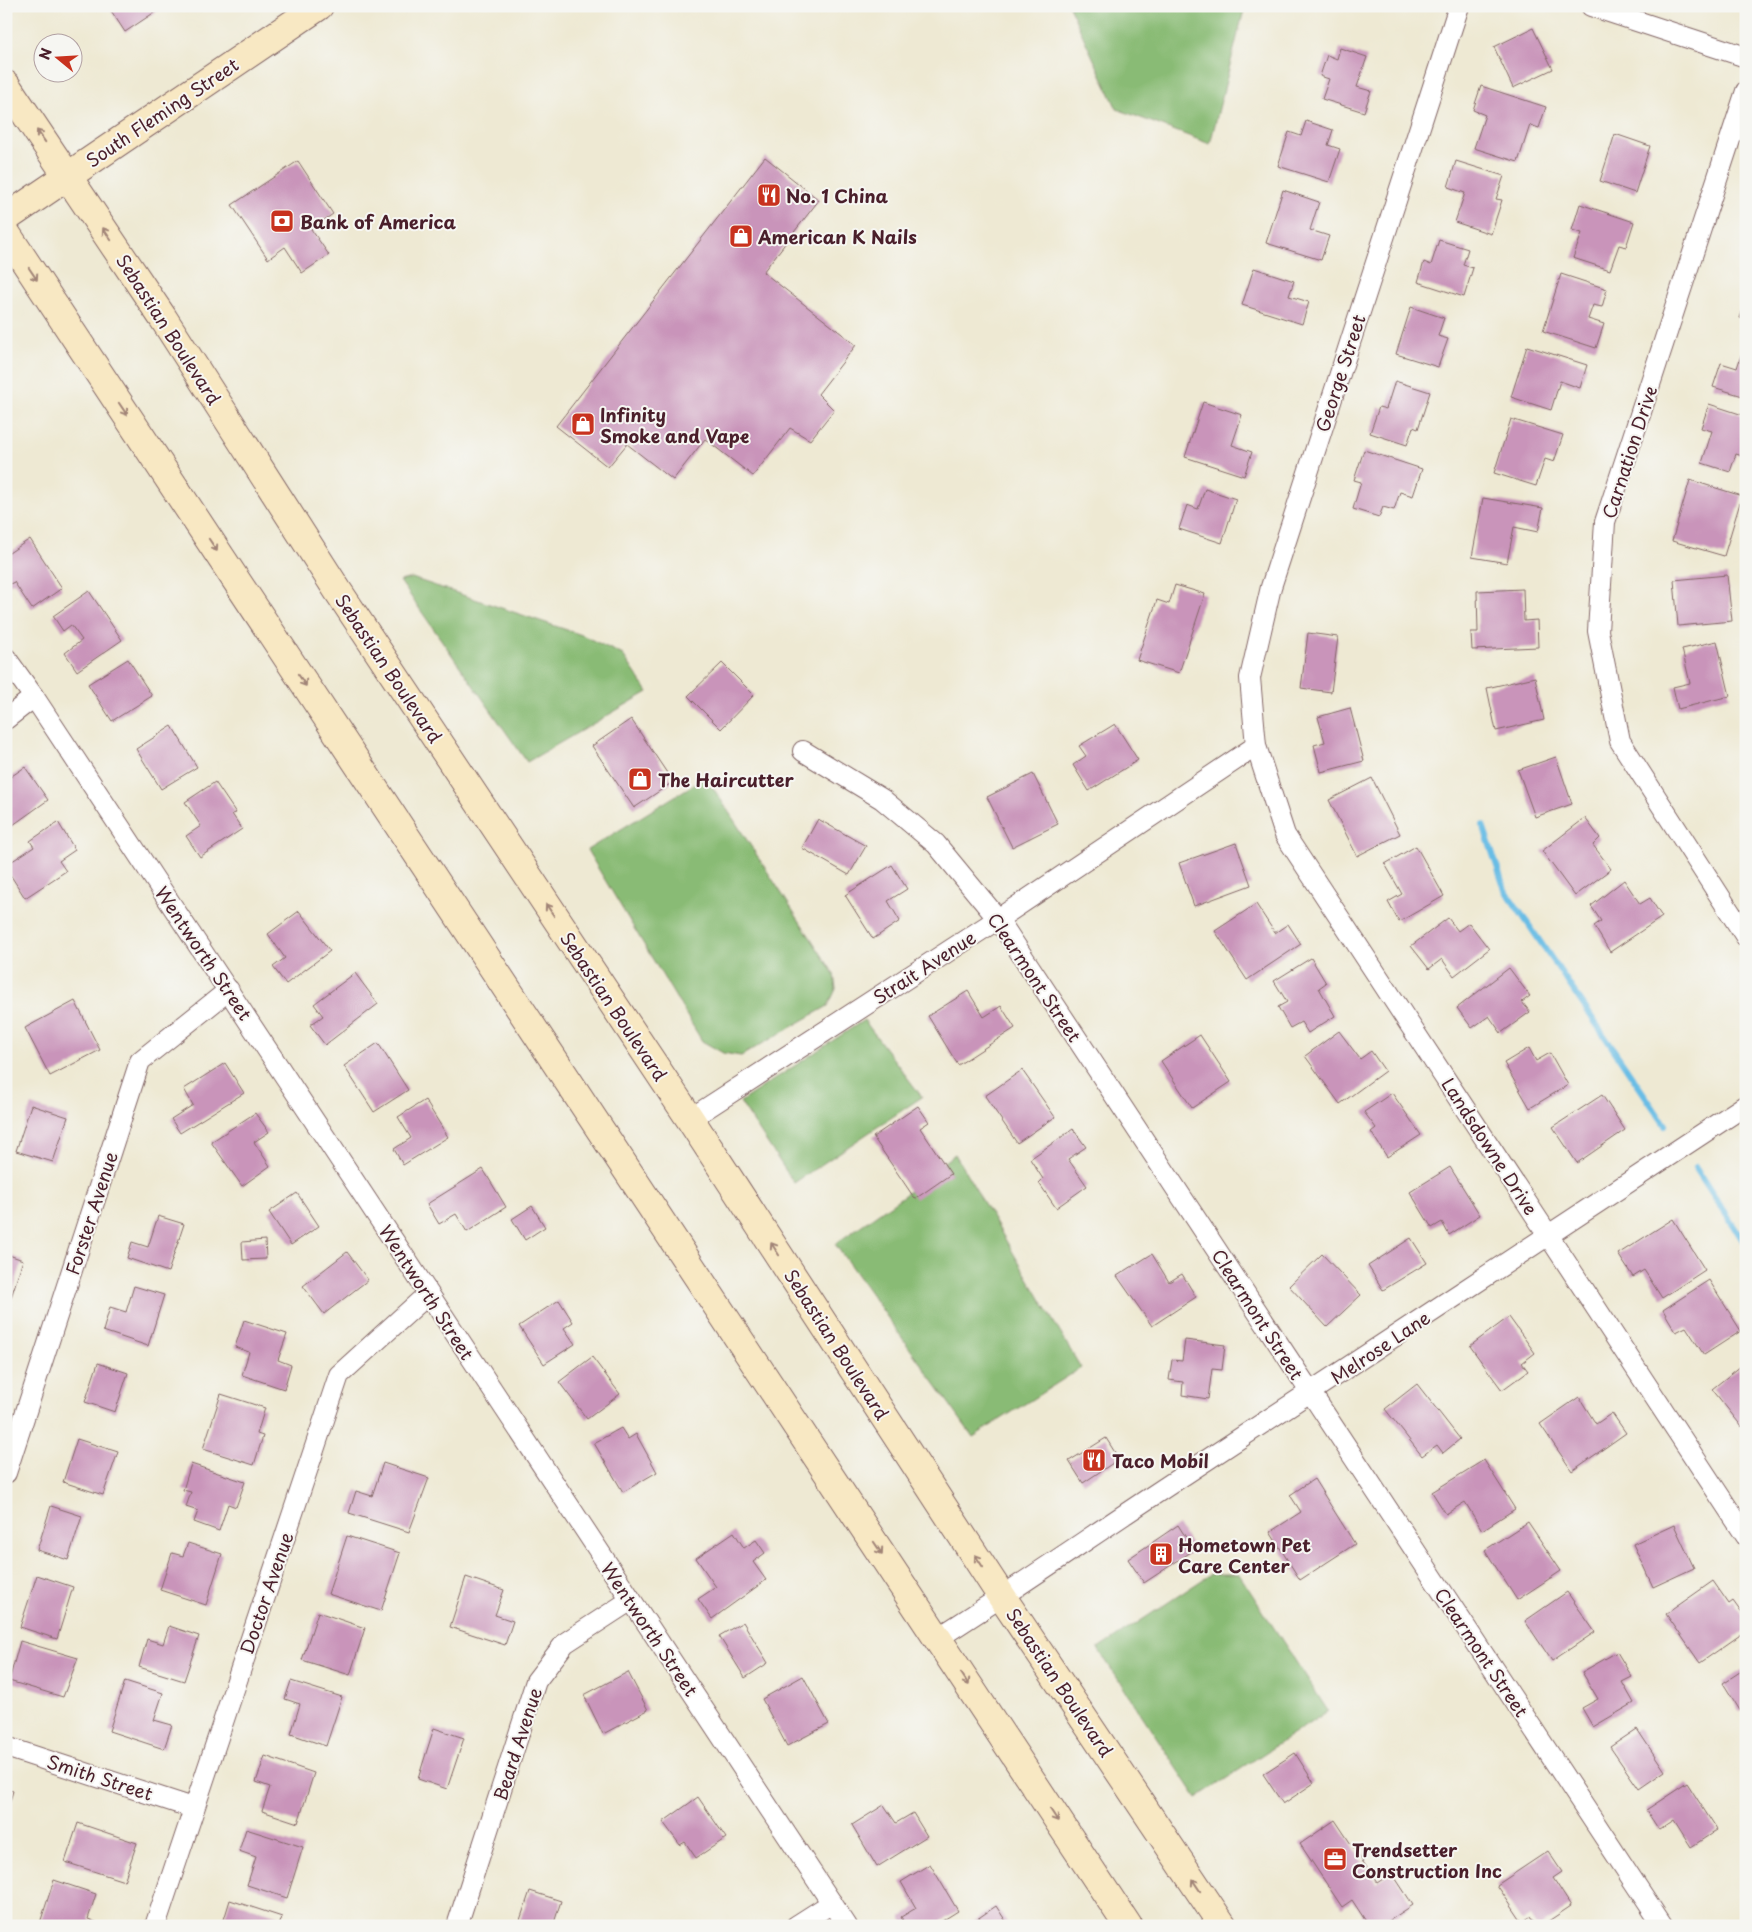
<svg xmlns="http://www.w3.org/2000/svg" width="1752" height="1932" viewBox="0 0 1752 1932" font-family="'Playpen Sans',sans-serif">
<rect width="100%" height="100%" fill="#f6f6f2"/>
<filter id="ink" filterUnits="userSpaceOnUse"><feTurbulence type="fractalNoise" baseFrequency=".02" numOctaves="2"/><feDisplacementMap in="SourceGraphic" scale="10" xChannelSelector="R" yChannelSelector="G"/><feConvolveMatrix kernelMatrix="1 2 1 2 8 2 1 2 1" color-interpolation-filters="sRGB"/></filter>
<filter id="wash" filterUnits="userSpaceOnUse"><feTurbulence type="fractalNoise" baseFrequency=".0096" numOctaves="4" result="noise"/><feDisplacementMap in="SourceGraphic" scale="20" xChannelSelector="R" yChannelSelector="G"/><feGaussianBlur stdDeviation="1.12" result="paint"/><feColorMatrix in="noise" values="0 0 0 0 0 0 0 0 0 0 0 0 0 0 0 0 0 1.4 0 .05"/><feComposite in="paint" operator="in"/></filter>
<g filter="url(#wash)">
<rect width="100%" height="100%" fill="#eee9d3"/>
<!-- forest -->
<g fill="#89bb75" stroke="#6a6d50">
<path d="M1069,6h176l-35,138 -93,-35z"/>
<path d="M412,578l170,57 41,20 25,37 -121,70 -127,-181z"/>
<path d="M706,777l128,197 2,15 -8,17 -87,50 -18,-3 -21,-12 -115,-191z"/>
<path d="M864,1020l58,77 -128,86 -54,-81z"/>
<path d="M955,1154l126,214 -108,69 -138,-193 75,-53 41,-17 -7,-12z"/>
<path d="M1211,1574h28l89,137 -131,87 -99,-149z"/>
</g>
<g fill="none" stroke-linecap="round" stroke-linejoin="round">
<!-- stream -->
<g stroke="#69bde5" stroke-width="6">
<path d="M1483,825l22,65 160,235"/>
<path d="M1695,1167l51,78"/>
</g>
</g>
<g id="blocks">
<!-- building -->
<g fill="#c994ba">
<path d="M108,6h56l-39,26z"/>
<path d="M1533,28l20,41 -40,19 -19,-41z"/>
<path d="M1340,48l27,9 -10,30 14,4 -7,21 -42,-13 7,-20 -9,-3 7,-21 10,4z"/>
<path d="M1481,86l65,21 -7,21 -9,-3 -12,37 -44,-14 11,-33 -12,-5z"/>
<path d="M1306,121l27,9 -5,15 12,4 -11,33 -51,-16 11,-34 12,4z"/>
<path d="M1615,134l35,12 -15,47 -35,-12z"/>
<path d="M765,157l54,43 -56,72 93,73 -38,49 16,16 -24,30 -20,-12 -37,48 -48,-37 -32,41 -46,-36 -19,23 -52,-41z"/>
<path d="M298,161l35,53 -22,15 18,26 -27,18 -17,-26 -17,12 -36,-54z"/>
<path d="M1456,161l48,15 -8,23 6,1 -11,34 -36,-12 10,-29 -17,-6z"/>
<path d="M1283,190l36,12 -9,28 19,6 -8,24 -55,-17z"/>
<path d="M1580,204l54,18 -8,25 -7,-2 -9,25 -37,-12 9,-25 -10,-3z"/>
<path d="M1439,240l29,9 -5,16 10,3 -9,29 -46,-15 6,-20 7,3z"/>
<path d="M1254,268l40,13 -5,15 20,6 -7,22 -60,-19z"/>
<path d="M1561,274l46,15 -5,18 -9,-2 -5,14 16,5 -8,24 -53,-17z"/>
<path d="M1746,301v19l-6,-2z"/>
<path d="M1411,307l33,11 -6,18 10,3 -10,28 -42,-13z"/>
<path d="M1745,343l1,54 -33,-10 8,-24 16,5z"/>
<path d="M1527,346l60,19 -7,23 -20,-7 -9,29 -40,-13z"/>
<path d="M1395,381l35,11 -12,37 -5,-2 -6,18 -37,-12 9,-26 7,2z"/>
<path d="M1203,402l39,13 -10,30 20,7 -8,24 -59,-19z"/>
<path d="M1709,404l37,12v41l-10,-3 -6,18 -28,-9 10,-32 -11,-3z"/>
<path d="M1511,419l52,16 -9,27 -9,-3 -9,27 -42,-13z"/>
<path d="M1364,450l58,19 -9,27 -13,-4 -6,18 -11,-3 -4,10 -26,-8 8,-27 -7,-2z"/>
<path d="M1690,480l52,16 -18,60 -52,-15z"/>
<path d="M1205,489l31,10 -14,44 -43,-14 8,-24 11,4z"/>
<path d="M1483,498l60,10 -5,24 -24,-5 -7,36 -35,-6z"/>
<path d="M30,539l32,49 -30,21 -18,-27 -8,4v-31z"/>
<path d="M1727,575l5,46 -54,5 -4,-46z"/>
<path d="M1175,585l30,9 -26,79 -42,-13 20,-60 12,4z"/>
<path d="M1523,589l1,32 13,-1 1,27 -66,3 -1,-18h7l-1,-41z"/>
<path d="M89,591l33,49 -45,31 -12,-18 17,-13 -11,-15 -8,6 -10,-15z"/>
<path d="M1308,633l30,4 -7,55 -30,-4z"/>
<path d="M1717,641l13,55 -52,13 -5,-22 17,-4 -8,-34z"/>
<path d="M128,659l24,37 -40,25 -24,-37z"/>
<path d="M722,663l32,32 -33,34 -33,-33z"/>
<path d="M1535,677l9,43 -48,11 -9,-43z"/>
<path d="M1350,708l14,53 -43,11 -7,-27 11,-3 -7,-25z"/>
<path d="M631,719l42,63 -39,26 -42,-62z"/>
<path d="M1115,724l23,36 -49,31 -16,-26 13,-9 -7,-10z"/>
<path d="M172,726l25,41 -36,22 -25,-40z"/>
<path d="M1556,757l16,47 -37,13 -17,-47z"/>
<path d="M25,767l23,33 -42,30v-50z"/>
<path d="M1033,774l25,50 -46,23 -25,-50z"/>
<path d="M1372,778l28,56 -43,22 -28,-56z"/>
<path d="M215,782l21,31 -4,1 10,15 -42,28 -14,-21 15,-10 -16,-24z"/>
<path d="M1585,818l15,20 -7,7 18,24 -36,27 -33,-45z"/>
<path d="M818,819l48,27 -17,29 -47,-27z"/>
<path d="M58,822l17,28 -16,11 7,10 -41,27 -19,-30v-3l28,-18 -4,-6z"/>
<path d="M1236,843l15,42 -57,21 -15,-43z"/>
<path d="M1416,846l28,50 -45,26 -11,-20 14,-8 -17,-30z"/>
<path d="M892,865l15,24 -19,12 12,20 -27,18 -28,-44z"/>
<path d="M1624,880l16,24 10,-6 12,19 -52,35 -16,-26 7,-5 -10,-15z"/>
<path d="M1256,904l19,29 13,-9 13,20 -54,36 -32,-49z"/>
<path d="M299,911l31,40 -44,33 -13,-17 12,-9 -17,-24z"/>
<path d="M1448,918l10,13 11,-8 20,26 -35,27 -12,-17 -13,10 -18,-23z"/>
<path d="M1311,958l15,25 -7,5 16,28 -27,17 -7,-11 -11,6 -12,-21 9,-5 -13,-21z"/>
<path d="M1509,968l21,28 -8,6 8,10 -29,21 -12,-17 -17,12 -15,-20z"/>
<path d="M355,973l23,31 -53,41 -15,-20 13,-9 -9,-12z"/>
<path d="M968,991l16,26 17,-11 14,22 -57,37 -30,-49z"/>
<path d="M75,1001l25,49 -50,26 -25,-48z"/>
<path d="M1339,1031l21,28 11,-8 14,20 -45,33 -35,-48z"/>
<path d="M1200,1035l31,47 -39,26 -31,-47z"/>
<path d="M378,1043l30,47 -34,22 -30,-46z"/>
<path d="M1529,1048l7,13 14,-8 18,32 -38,23 -26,-45z"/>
<path d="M225,1063l19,30 -64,40 -9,-14 22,-14 -9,-16z"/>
<path d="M1022,1070l33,47 -38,26 -32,-47z"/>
<path d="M1392,1093l29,42 -34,22 -16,-25 5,-4 -12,-16z"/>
<path d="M1602,1095l23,35 -48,33 -24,-36z"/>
<path d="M425,1100l23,37 -45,28 -9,-16 17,-11 -13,-21z"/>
<path d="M31,1105l37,12 -15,45 -37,-11z"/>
<path d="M918,1106l11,16 -9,6 31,46 -36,25 -42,-62z"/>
<path d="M255,1113l14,19 -15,10 16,24 -28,20 -31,-44z"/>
<path d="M1073,1129l13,18 -18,12 19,27 -31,22 -17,-25 4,-4 -13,-20z"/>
<path d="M1450,1167l30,48 -31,20 -7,-13 -10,6 -22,-36z"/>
<path d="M483,1169l23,38 -39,25 -11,-18 -17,10 -12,-20z"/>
<path d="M297,1193l22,33 -28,19 -22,-33z"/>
<path d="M532,1206l13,21 -20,13 -13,-21z"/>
<path d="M158,1216l26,8 -16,48 -41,-14 5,-16 16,5z"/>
<path d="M1673,1219l32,51 -43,28 -18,-28 -11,7 -15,-23z"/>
<path d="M1411,1238l16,25 -44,27 -15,-24z"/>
<path d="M265,1240l1,19 -23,1 -1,-18z"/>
<path d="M347,1252l21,28 -44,34 -21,-28z"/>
<path d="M6,1254l17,6 -16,50h-1z"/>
<path d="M1152,1254l17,28 13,-8 14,23 -44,29 -35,-50z"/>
<path d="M1322,1254l39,41 -34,32 -38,-41z"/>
<path d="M1709,1280l32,51 -37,24 -18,-28 -10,5 -13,-22z"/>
<path d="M134,1286l30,9 -16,51 -45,-15 7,-24 16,5z"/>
<path d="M559,1300l14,22 -9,6 11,16 -31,20 -25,-38z"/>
<path d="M1509,1317l26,36 -13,10 6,8 -26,19 -32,-44z"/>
<path d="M244,1320l43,14 -9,26 13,5 -7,24 -42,-14 7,-23 -14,-5z"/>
<path d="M1185,1340l40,5 -3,25 -10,-1 -4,30 -26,-4 1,-13 -14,-2 3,-20 10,1z"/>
<path d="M592,1357l28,37 -33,25 -28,-37z"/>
<path d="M1746,1362v62l-4,3 -30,-38z"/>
<path d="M98,1363l30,10 -13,39 -30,-10z"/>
<path d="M1417,1384l43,55 -17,14 -6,-8 -15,11 -37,-47z"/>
<path d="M221,1394l44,14 -8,26 6,2 -9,29 -51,-16z"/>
<path d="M1579,1397l17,27 16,-11 14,20 -54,38 -32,-47z"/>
<path d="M621,1428l7,11 8,-5 21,38 -34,20 -29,-49z"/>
<path d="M1106,1438l13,21 -36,24 -14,-22z"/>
<path d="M77,1439l41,13 -15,43 -40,-13z"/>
<path d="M1484,1460l31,49 -33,21 -17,-28 -19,12 -14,-22z"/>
<path d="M383,1463l46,15 -20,54 -60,-19 7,-22 16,5z"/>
<path d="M191,1464l54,18 -9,25 -8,-3 -9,27 -25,-9 4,-11 -12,-4 5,-15 -8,-2z"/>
<path d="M1314,1479l41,65 -55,36 -30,-48 31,-20 -11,-17z"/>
<path d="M51,1506l31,10 -14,44 -31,-10z"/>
<path d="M1528,1522l33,49 -44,29 -32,-50z"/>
<path d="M1178,1525l16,25 -50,33 -16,-24z"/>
<path d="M1674,1525l20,43 -41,19 -20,-43z"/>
<path d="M734,1532l10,16 12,-8 9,13 -12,9 13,18 -54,39 -14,-20 18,-12 -20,-29z"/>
<path d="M347,1536l53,17 -19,58 -53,-17z"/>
<path d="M188,1543l34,11 -16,51 -46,-15 12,-37 11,3z"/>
<path d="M37,1575l36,12 -16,52 -37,-12z"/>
<path d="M466,1577l38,13 -9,25 18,6 -8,24 -55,-18z"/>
<path d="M1713,1581l16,23 4,-3 13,18v12l-46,32 -34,-49z"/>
<path d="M1567,1592l28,40 -43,29 -27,-40z"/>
<path d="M318,1612l47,16 -15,47 -48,-15z"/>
<path d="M743,1622l25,41 -23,15 -26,-42z"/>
<path d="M169,1626l30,10 -15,45 -45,-14 8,-28 16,5z"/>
<path d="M20,1641l58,17 -15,39 -54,-16z"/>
<path d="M1617,1652l15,25 -10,5 12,21 -41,24 -11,-19 16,-9 -16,-27z"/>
<path d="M1746,1668v41l-5,3 -18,-29z"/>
<path d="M628,1672l20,38 -45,24 -19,-39z"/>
<path d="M803,1676l26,48 -42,22 -25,-47z"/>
<path d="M125,1681l38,12 -9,27 18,5 -8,24 -55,-18z"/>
<path d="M291,1681l51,16 -16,49 -35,-12 9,-30 -15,-5z"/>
<path d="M434,1728l30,10 -17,51 -29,-10z"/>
<path d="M1637,1729l28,42 -26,18 -29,-42z"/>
<path d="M1295,1753l19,30 -31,21 -20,-30z"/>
<path d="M265,1756l49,17 -16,50 -36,-12 8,-24 -14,-5z"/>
<path d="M1687,1783l30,47 -26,17 -17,-27 -15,10 -13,-20z"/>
<path d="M6,1789l7,2 -6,20h-1z"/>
<path d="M698,1797l28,41 -30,20 -11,-16 -5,3 -17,-23z"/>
<path d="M884,1805l12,18 17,-10 14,23 -50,31 -25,-42z"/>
<path d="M1335,1820l42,63 15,-10 21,32 -32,21h-12l-17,-26 -10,7 -42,-63z"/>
<path d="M78,1823l59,20 -13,38 -59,-19z"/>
<path d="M246,1829l57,18 -16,51 -40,-13 9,-28 -17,-6z"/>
<path d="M1548,1851l14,21 -9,6 18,28 -30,20h-5l-6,-9 -8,5 -25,-37z"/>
<path d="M930,1864l28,47 -24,15h-28l-5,-9 15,-9 -15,-26z"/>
<path d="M54,1880l42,14 -8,25 18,7h-67z"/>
<path d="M530,1891l31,10 -8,25h-35z"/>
<path d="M230,1900l52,17 -3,9h-57z"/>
<path d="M996,1906l13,20h-42z"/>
</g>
</g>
</g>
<g filter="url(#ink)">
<use href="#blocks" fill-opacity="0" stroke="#836666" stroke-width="1"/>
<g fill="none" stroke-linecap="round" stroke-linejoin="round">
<!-- street casing -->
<g stroke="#836666" stroke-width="22">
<g id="street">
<path d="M1459,6l-188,581 -21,91 6,68 29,89 461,701"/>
<path d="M1591,6l155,51"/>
<path d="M1746,91l-141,431 -7,109 22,110 126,196"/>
<path d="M6,658l28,39 813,1229"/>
<path d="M6,719l28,-22"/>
<path d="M803,751l79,48 54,45 62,75 665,1007"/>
<path d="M690,1119l308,-200 258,-173"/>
<path d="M6,1473l134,-412 89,-71"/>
<path d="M938,1638c82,-52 162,-108 243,-161 188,-124 377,-248 565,-372"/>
<path d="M6,1747l187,61"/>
<path d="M155,1926l184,-551 89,-81"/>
<path d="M457,1926l79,-245 29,-38 66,-43"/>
<path d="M796,1926l36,-23"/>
</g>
</g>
<!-- secondary casing -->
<g stroke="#836666" stroke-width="30">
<g id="secondary">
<path d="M6,85l157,233 175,273 352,528 312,478 221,329"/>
<path d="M6,218l313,-212"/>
<path d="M6,233l1122,1693"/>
</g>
</g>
<!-- street -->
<use href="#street" stroke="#fff" stroke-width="20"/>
<!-- secondary -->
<use href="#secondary" stroke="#f8e8c3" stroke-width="28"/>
</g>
<!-- one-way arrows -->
<defs><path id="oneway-shaft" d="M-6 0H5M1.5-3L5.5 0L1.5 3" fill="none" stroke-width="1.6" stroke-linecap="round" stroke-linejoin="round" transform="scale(1.25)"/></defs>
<g stroke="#a18477">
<use href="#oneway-shaft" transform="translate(41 136) rotate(-125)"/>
<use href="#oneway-shaft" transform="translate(107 234) rotate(-124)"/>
<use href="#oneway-shaft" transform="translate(33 274) rotate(56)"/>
<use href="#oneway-shaft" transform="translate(123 409) rotate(56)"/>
<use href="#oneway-shaft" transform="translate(213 545) rotate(56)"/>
<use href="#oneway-shaft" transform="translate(302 680) rotate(56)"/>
<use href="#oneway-shaft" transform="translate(550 910) rotate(-124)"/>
<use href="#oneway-shaft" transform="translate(775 1249) rotate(-123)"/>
<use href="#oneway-shaft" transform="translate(878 1548) rotate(56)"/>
<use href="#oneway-shaft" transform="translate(979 1561) rotate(-123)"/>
<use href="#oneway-shaft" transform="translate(965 1679) rotate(57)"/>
<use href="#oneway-shaft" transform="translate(1054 1815) rotate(57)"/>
<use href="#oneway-shaft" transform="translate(1196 1885) rotate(-124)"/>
</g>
</g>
<!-- icons -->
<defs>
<g id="restaurant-square" transform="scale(1.25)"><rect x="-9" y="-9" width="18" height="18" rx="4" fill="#c8321e" stroke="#f6f6f2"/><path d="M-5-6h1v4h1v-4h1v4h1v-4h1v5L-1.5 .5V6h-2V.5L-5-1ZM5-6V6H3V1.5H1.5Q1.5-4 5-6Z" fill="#fff"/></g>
<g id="bank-square" transform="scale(1.25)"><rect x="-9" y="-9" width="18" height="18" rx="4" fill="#c8321e" stroke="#f6f6f2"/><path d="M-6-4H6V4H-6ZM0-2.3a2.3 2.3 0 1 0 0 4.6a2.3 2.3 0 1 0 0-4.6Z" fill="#fff"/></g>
<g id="shop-square" transform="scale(1.25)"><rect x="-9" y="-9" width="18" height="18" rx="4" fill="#c8321e" stroke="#f6f6f2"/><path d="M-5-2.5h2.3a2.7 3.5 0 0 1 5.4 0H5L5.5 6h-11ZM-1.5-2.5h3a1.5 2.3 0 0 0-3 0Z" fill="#fff"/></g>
<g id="building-square" transform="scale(1.25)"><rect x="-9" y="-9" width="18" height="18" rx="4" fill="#c8321e" stroke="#f6f6f2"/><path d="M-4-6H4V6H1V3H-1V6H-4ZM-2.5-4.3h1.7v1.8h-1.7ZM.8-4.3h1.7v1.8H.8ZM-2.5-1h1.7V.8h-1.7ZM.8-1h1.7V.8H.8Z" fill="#fff"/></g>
<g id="office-square" transform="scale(1.25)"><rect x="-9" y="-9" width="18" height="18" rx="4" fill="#c8321e" stroke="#f6f6f2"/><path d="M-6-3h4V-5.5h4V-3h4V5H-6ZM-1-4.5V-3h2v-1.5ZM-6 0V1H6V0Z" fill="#fff"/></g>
</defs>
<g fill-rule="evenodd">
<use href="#restaurant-square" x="769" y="195"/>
<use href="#bank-square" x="282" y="221"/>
<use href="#shop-square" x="741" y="236"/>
<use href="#shop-square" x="583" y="424"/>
<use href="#shop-square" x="640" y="779"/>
<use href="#restaurant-square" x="1094" y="1460"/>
<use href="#building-square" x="1161" y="1554"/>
<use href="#office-square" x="1335" y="1859"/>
</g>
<g text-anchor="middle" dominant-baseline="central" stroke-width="4" stroke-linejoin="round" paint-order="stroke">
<!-- street labels -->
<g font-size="18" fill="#4a1f2b" stroke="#f6f6f2">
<text transform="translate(162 112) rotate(-34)">South Fleming Street</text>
<text transform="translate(169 329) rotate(57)">Sebastian Boulevard</text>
<text transform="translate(1340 373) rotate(-72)">George Street</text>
<text transform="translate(1629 452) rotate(-72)">Carnation Drive</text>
<text transform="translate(389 668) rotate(56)">Sebastian Boulevard</text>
<text transform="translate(204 953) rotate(56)">Wentworth Street</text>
<text transform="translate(924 967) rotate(-33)">Strait Avenue</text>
<text transform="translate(1035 977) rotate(56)">Clearmont Street</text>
<text transform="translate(614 1006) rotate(56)">Sebastian Boulevard</text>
<text transform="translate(1490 1146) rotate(57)">Landsdowne Drive</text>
<text transform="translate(91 1213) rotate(-72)">Forster Avenue</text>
<text transform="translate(427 1292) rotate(57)">Wentworth Street</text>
<text transform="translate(1258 1314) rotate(57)">Clearmont Street</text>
<text transform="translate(837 1344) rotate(57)">Sebastian Boulevard</text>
<text transform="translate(1380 1347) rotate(-34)">Melrose Lane</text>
<text transform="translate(266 1593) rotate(-71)">Doctor Avenue</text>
<text transform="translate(650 1629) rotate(56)">Wentworth Street</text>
<text transform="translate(1482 1652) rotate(56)">Clearmont Street</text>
<text transform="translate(1060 1682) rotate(56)">Sebastian Boulevard</text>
<text transform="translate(517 1744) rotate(-72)">Beard Avenue</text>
<text transform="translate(100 1777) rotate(18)">Smith Street</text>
</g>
<!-- poi labels -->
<g font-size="18" font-weight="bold" fill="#4a1f2b" stroke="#f6f6f2" text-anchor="start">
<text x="786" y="195">No. 1 China</text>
<text x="300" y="221">Bank of America</text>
<text x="758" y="236">American K Nails</text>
<text x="600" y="414">Infinity<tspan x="600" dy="21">Smoke and Vape</tspan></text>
<text x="658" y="779">The Haircutter</text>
<text x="1112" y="1460">Taco Mobil</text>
<text x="1178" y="1544">Hometown Pet<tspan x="1178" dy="21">Care Center</tspan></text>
<text x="1352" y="1849">Trendsetter<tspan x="1352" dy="21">Construction Inc</tspan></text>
</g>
</g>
<!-- margin -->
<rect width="1752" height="1932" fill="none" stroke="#f6f6f2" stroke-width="25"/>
<!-- north arrow -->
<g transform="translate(58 58) rotate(288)"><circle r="24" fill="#f6f6f2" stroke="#b1a0a2"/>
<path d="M0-4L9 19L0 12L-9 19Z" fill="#c8321e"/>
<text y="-8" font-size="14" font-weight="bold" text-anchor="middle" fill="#4a1f2b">N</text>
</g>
</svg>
